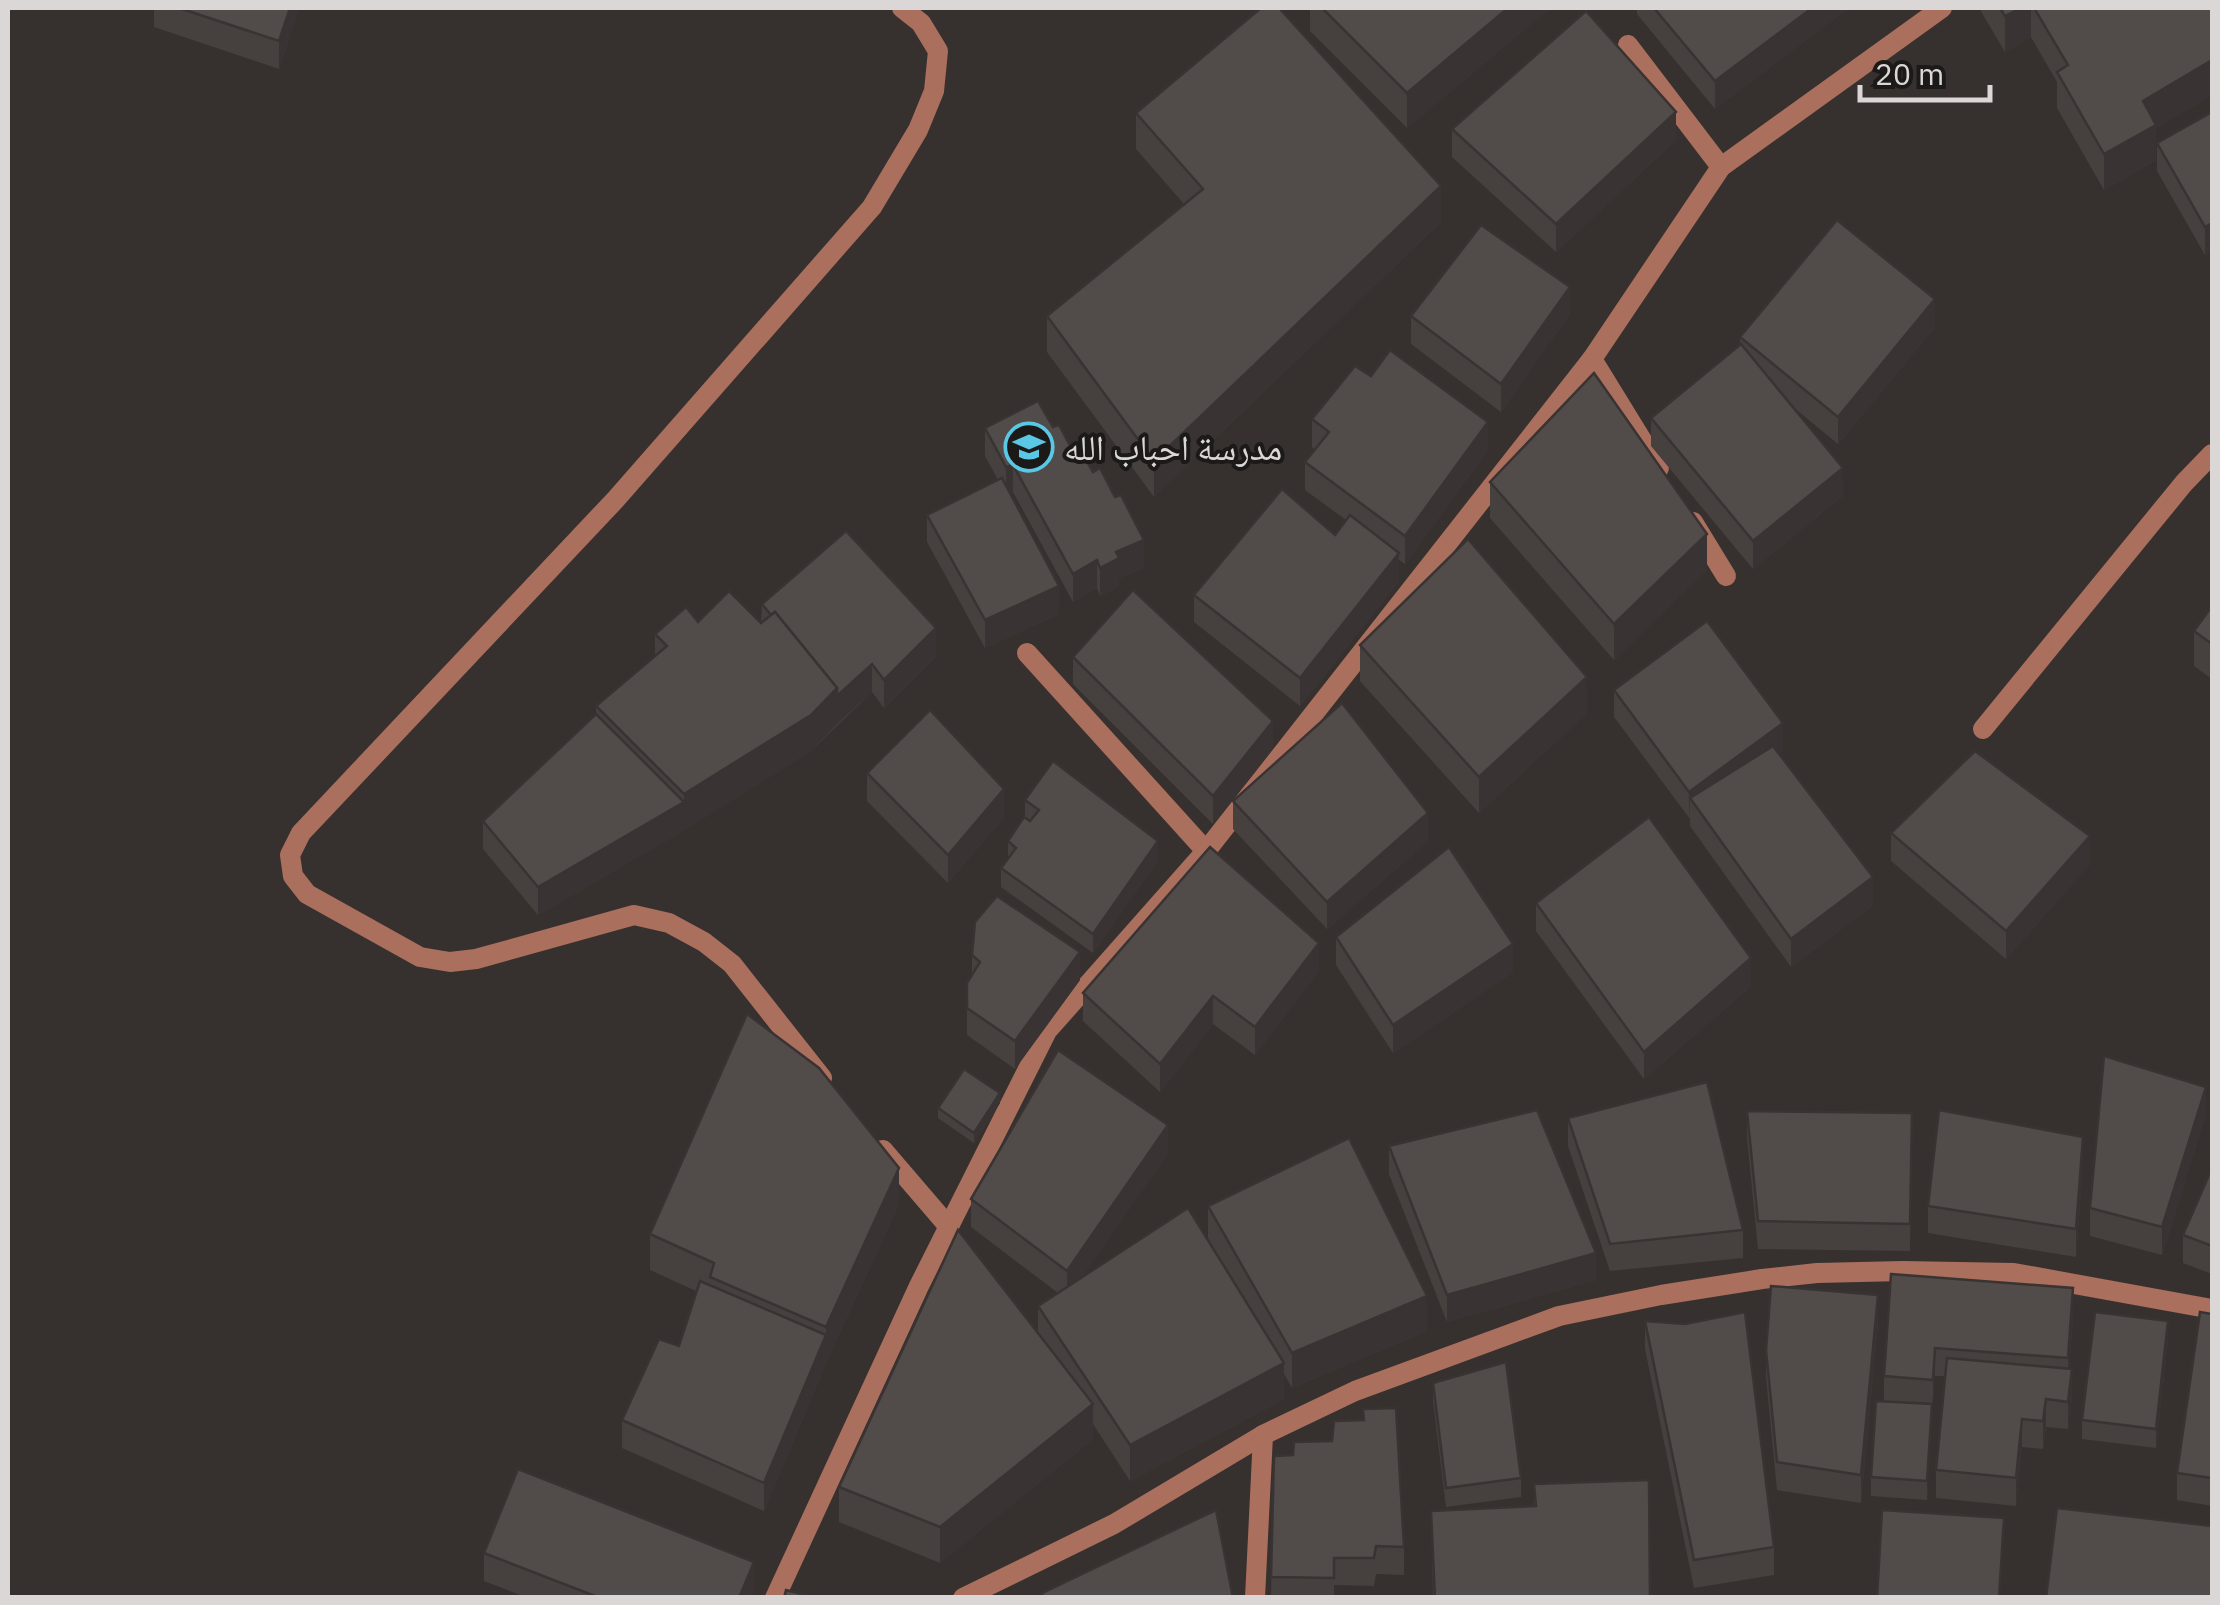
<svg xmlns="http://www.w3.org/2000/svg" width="2220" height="1605" viewBox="0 0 2220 1605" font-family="'IBM Plex Sans','Noto Naskh Arabic',sans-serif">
<rect width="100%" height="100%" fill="#36312f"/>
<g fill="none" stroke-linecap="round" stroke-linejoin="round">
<!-- minor -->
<g stroke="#ab6f5d" stroke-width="20">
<path d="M1628,45l93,122"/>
<path d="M1592,359l67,109"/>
<path d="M1693,522l33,54"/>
<path d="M1027,653l179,198"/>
<path d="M1983,729l201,-246 28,-29"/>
<path d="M822,1078l-90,-114 -28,-22 -35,-19 -35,-8 -158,44 -26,3 -30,-5 -113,-63 -14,-18 -3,-21 11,-22 315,-334 256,-292 46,-77 16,-39 4,-40 -17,-28 -19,-15"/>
<path d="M883,1150l66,77"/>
<path d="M775,1598l144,-312 128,-255 159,-180 386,-492 129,-192 221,-159"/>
<path d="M1255,1598l8,-163"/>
</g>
<!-- tertiary -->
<path stroke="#ab6f5d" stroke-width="20" d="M963,1598l151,-74 149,-89 92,-44 204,-75 102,-21 101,-16 55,-6 86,-2 111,2 198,36"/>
</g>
<!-- wall -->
<g fill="#46403f">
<path d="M154,8h145l-20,61 -125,-42z"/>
<path d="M1310,8h240l-143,120 -97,-97z"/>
<path d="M1637,8h212l-134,101 -78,-95z"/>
<path d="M1979,8h233l-56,121v31l-52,30 -47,-82v-26l-26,-45 -26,15z"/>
<path d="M2212,112v139l-7,4 -48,-84v-28z"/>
<path d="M1136,113l305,109 -287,275 -107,-145v-36l137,-112 -48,-55z"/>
<path d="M1452,129l224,11 -120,112 -104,-95z"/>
<path d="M1570,314l-69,98 -90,-68v-28z"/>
<path d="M1935,327l-97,117 -45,-37 50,89 -90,73 -102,-123v-28l89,-74v-7z"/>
<path d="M1312,419l176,31 -83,114 -6,-4v21l-99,125 -106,-84v-27l141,-60 11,-15 -41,-30v-28l10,-12 -3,-3z"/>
<path d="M1053,427l21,26 70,115 -25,10v8l-19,10 -3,-8 -24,14 -60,-110 -3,1 49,121 -74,34 -58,-106v-27l71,-35 -13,-24v-28z"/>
<path d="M1490,482l217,87 -93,91 -124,-142z"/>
<path d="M762,604l174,52 -52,52 -12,-16 -61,59 -127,79 -146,85 -55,-66v-28l113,-107v-8l59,-50v-22l43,-12 63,1z"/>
<path d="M2212,606v73l-18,-13v-35z"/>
<path d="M1360,645l227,68 -108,100 -119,-132z"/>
<path d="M1073,657l200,91 -60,76 -140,-140z"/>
<path d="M1614,690l169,61 -4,3 94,151 -82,62 -101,-141v-7l-76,-102z"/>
<path d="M867,773l137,44 -56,66 -81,-82z"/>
<path d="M1025,800l133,60 -65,93 -92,-66v-19l7,-9v-18l17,-24z"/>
<path d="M1233,801l195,40 -101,88 -94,-100z"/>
<path d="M1891,833l199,31 -84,95 -115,-98z"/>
<path d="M1536,903l215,83 -107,93 -108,-148z"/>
<path d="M1336,937l177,35 -120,81 -57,-88z"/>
<path d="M972,955l108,25 -65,89 -48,-34v-52l5,-10z"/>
<path d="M1319,971l-64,84 -42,-31 -53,68 -77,-71v-28z"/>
<path d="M1000,1103l-26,40 -36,-25v-10z"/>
<path d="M1747,1111l165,2 -2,138 -152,-2 -11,-111z"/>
<path d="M2206,1114l-44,141 -72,-19v-28z"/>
<path d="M1568,1118l175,112v28l-133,13 -42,-125z"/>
<path d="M1389,1146l207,134 -149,42 -58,-148z"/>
<path d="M1168,1153l-87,125 127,-37v-35l219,125 -135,57 -8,-14v25l-154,82 -37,-57v15l-153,124 -101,-41v-35l199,-153v-28l20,-13 -87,-66v-28z"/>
<path d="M2083,1165l-7,92 -148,-24v-27z"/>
<path d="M2212,1168v106l-29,-11v-28z"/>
<path d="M899,1204l-73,159 -62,148 -142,-63v-28l57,-74 17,-55 -46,-21v-36z"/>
<path d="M1891,1274l182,42 -4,53 3,28 -4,32 -22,-2 -3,22 -21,-2 -6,59 -80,-8v-28l9,-94h-10l-3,31 -5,93 -56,-4v-19l13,-76v-25z"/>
<path d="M2212,1314v192l-35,-6v-27z"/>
<path d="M1645,1321l129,226v28l-80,13 -49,-239z"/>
<path d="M1878,1323l-17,180 -84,-13 -11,-113v-27z"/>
<path d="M2168,1340l-12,108 -74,-9v-19z"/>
<path d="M1433,1383l88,95v19l-75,10 -13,-105z"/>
<path d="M1363,1409l41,138v28l-28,-1 -2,12 -40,-1v13h-63l3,-142 19,-1 39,-14 31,-21z"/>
<path d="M1534,1484l116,114h-217l-2,-87 103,-5z"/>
<path d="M484,1553l270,37 -3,8h-223l-44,-17z"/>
</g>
<!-- shaded-wall -->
<g fill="#393433">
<path d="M290,8h9l-20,61v-28z"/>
<path d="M1508,8h42l-143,120v-35z"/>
<path d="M1812,8h37l-134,101v-28z"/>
<path d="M2021,8h10v29l-26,15v-36z"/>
<path d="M2212,60v36l-56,33v31l-52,30v-36l39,-53z"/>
<path d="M1676,112v28l-120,112v-28z"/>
<path d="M1441,186v36l-287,275v-36z"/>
<path d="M2212,223v28l-7,4v-28z"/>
<path d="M1570,287v27l-69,98v-28z"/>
<path d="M1935,299v28l-97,117v-27z"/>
<path d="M1488,422v28l-83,114v-28z"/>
<path d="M1013,465v27l-7,3v-28z"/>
<path d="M1843,468v28l-90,73v-28z"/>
<path d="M1707,534v35l-93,91v-36z"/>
<path d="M1144,540v28l-25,10v8l-19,10v-28l16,-16z"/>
<path d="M1399,553v28l-99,125v-28z"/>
<path d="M1097,560v28l-24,14v-28z"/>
<path d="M1059,586v28l-74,34v-28z"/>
<path d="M936,628v28l-52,52v-28z"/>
<path d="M872,664v28l-35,32v-28z"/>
<path d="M1587,677v36l-108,100v-36z"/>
<path d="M837,688v36l-26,27 -127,79 -146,85v-28l146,-85v-8z"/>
<path d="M1273,721v27l-60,76v-28z"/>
<path d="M1783,723v28l-83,61 -10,-14 -1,21v-27z"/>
<path d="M1004,789v28l-56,66v-28z"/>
<path d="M1428,813v28l-101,88v-27z"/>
<path d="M2090,836v28l-84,95v-28z"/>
<path d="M1158,841v19l-65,93v-19z"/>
<path d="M1873,877v28l-82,62v-28z"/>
<path d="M1319,943v28l-64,84v-28z"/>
<path d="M1513,944v28l-120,81v-28z"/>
<path d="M1080,952v28l-65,89v-28z"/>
<path d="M1751,958v28l-107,93v-27z"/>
<path d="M1213,996v28l-53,68v-28z"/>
<path d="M2206,1087v27l-44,141v-28z"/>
<path d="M1000,1093v10l-26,40v-10z"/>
<path d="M1168,1125v28l-101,146v-28z"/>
<path d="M2083,1137v28l-7,92v-28z"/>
<path d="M899,1168v36l-73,159 -62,148v-28l62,-148v-8z"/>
<path d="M1596,1253v27l-149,42v-27z"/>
<path d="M2073,1288v28l-5,69v-27z"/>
<path d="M1878,1295v28l-17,180v-28z"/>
<path d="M1427,1296v35l-135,57v-35z"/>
<path d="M2168,1321v19l-12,108v-19z"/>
<path d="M1935,1348v28l-2,32v-28z"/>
<path d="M1284,1363v36l-154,82v-36z"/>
<path d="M2072,1369v28l-4,32v-27z"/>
<path d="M2046,1399v28l-3,22v-28z"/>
<path d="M1093,1404v35l-153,124v-36z"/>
<path d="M1932,1404v19l-5,77v-19z"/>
<path d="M2022,1419v28l-6,59v-28z"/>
<path d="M2004,1518l-3,80h-2z"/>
<path d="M754,1562v28l-3,8h-12z"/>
</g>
<!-- building -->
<g fill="#514b49" stroke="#393433" stroke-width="2.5">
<path d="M179,8h111l-11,33z"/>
<path d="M1261,8h18l162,178 -287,275 -107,-145 156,-127 -67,-76z"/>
<path d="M1322,8h186l-101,85z"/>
<path d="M1654,8h158l-97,73z"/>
<path d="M2000,8h21l-16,8z"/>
<path d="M2034,8h178v52l-69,41 13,24 -52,29 -47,-82 11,-7z"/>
<path d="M1586,11l90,101 -120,112 -104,-95z"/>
<path d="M2212,112v111l-7,4 -48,-84z"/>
<path d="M1837,220l98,79 -97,118 -98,-80z"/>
<path d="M1481,225l89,62 -69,97 -90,-68z"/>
<path d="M1741,344l102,124 -90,73 -102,-123z"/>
<path d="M1390,350l98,72 -83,114 -100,-74 24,-30 -17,-13 43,-53 16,10z"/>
<path d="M1594,373l113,161 -93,90 -124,-142z"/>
<path d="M1038,401l15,26 6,-2 15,28 7,-2 12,21 7,-4 15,29 6,-2 23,45 -28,12 3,6 -19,10 -3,-8 -24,14 -60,-109 -7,2 -21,-39z"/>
<path d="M1002,478l57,108 -74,34 -58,-105z"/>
<path d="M1282,489l53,46 15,-20 49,38 -99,125 -106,-83z"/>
<path d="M846,531l90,97 -52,52 -12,-16 -35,32v-8l-62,-76 -4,3 -9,-11z"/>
<path d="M1468,539l119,138 -108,100 -119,-132z"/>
<path d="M1133,590l140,131 -60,75 -140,-139z"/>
<path d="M729,591l32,32 14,-11 62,76 -26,27 -127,79 -88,-88 71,-60 -12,-12 31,-27 12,15z"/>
<path d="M2212,606v38l-18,-13z"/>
<path d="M1707,621l76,102 -94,69 -75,-102z"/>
<path d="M1342,703l86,110 -101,89 -94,-101z"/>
<path d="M930,710l74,79 -56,66 -81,-82z"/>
<path d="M596,714l88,88 -146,85 -55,-66z"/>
<path d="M1773,746l100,131 -82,62 -101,-141z"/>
<path d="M1975,751l115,85 -84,95 -115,-98z"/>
<path d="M1053,761l105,80 -65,93 -92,-66 15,-20 -8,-7 16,-24 6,4 9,-11 -14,-10z"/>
<path d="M1649,817l102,141 -107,94 -108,-149z"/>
<path d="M1210,847l109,96 -64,84 -42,-31 -53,68 -77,-71z"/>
<path d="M1449,847l64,97 -120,81 -57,-88z"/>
<path d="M997,896l83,56 -65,89 -48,-33v-25l13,-21 -8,-7 3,-33z"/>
<path d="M747,1014l72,54 80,100 -73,159 -116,-50 4,-14 -64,-29z"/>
<path d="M1058,1050l110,75 -101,146 -96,-72z"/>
<path d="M2104,1056l102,31 -44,140 -72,-19z"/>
<path d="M964,1069l36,24 -26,40 -36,-25z"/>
<path d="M1707,1082l36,148 -133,14 -42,-126z"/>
<path d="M1537,1110l59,143 -149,42 -58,-149z"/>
<path d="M1939,1110l144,27 -7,92 -148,-23z"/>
<path d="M1747,1111l165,2 -2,111 -152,-3z"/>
<path d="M1349,1138l78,158 -135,57 -84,-147z"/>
<path d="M2212,1168v78l-29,-11z"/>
<path d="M1188,1208l96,155 -154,82 -92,-139z"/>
<path d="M958,1230l135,174 -153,123 -101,-40z"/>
<path d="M1891,1274l182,14 -5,70 -133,-10 -2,32 -49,-4z"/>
<path d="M700,1281l126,54 -62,148 -142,-63 37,-81 20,7z"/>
<path d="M1771,1286l107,9 -17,180 -84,-13 -11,-112z"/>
<path d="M1745,1312l29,235 -80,13 -49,-239 40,3z"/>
<path d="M2095,1312l73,9 -12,108 -74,-9z"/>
<path d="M2200,1312l12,2v164l-35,-5z"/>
<path d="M1947,1358l125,11 -4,33 -22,-3 -3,22 -21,-2 -6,59 -80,-8z"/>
<path d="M1506,1362l15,116 -75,10 -13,-105z"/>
<path d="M1876,1401l56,3 -5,77 -56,-4z"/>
<path d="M1396,1408l8,139 -28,-1 -2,12h-40v20l-63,-1 3,-121 19,-1 1,-13 38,-1 2,-20 30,-1 -1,-11z"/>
<path d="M518,1469l236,93 -15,36h-139l-116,-45z"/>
<path d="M1649,1480l1,118h-215l-4,-87 105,-5 -2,-22z"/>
<path d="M2057,1508l155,18v72h-166z"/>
<path d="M1216,1510l17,88h-189l-2,-5z"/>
<path d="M1882,1510l122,8 -5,80h-122z"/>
<path d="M786,1590l31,8h-33z"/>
</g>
<!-- icons -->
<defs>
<g id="school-ring" transform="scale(2.5)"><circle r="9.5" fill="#1c1919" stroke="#5ac8e5" stroke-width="1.5"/><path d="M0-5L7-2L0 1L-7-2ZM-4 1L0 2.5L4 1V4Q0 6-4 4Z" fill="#5ac8e5"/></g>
</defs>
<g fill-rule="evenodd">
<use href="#school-ring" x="1029" y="447"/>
</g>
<g text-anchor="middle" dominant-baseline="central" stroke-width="8" stroke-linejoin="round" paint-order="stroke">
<!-- poi labels -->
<g font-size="35" fill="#dbd7d6" stroke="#1c1919" text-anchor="start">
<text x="1064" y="447">مدرسة احباب الله</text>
</g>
</g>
<!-- border -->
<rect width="2220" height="1605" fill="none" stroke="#dbd7d6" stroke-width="20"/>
<!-- scale -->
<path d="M1860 85v15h130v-15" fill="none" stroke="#dbd7d6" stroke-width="5"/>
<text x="1875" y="85" font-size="30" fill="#dbd7d6" stroke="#1c1919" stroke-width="8" paint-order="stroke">20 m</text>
</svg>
